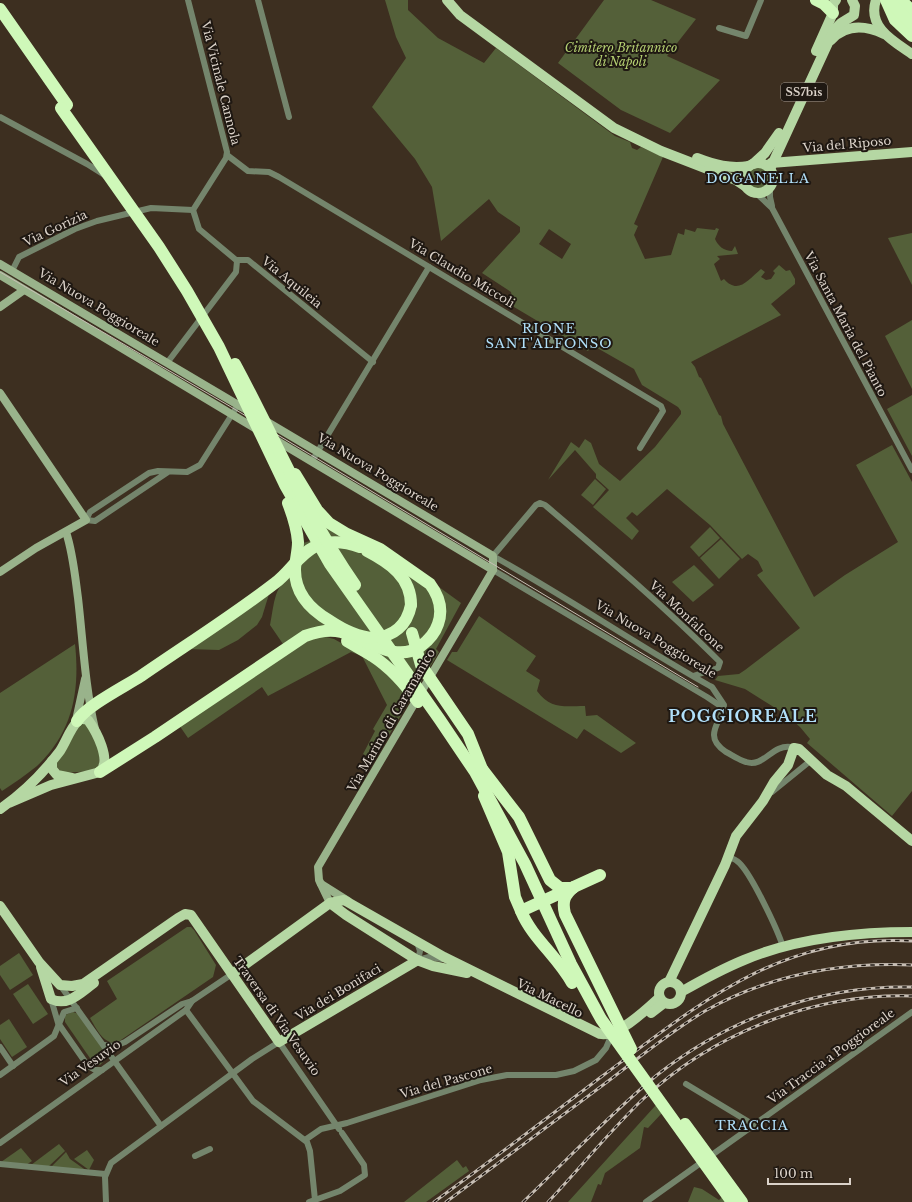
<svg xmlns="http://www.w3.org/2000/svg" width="912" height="1202" viewBox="0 0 912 1202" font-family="'Libre Baskerville',serif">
<rect width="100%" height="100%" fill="#3d2f20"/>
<!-- green -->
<g fill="#546039" fill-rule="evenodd">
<path d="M385,0h23v10l30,28 46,25 12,-15 119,88 15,6 2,6 5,2 4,-3 22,10 -29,67 4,2 -4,9 11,24 26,-4 7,-22 6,2 1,-6 10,3 2,-4 18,2 1,-2 3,1 -4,10c3,7 9,12 17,12l3,-5 3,8 -21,2 3,3 -6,5 7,17 3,-2c14,16 24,1 37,-10l4,3 -4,5 5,3 5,-1 4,-6 -2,-2 6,-6 7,6 4,-1 5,9v5l-24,20 10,11 -90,47 4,5 4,10 2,1 18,37 2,1 2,8 91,173 31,-22 53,-33 -42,-77 36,-20 20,37v309l-20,25 -85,-73 3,-4 -10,-12 -15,-13 -40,-25 -30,-9 3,-4 21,-2 6,-4 55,-42 -43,-53 6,-4 -5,-10 -10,-7 -6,5 -32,-34 -43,-36 -30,27 -5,-4 -6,6 13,13 -7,9 -39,-33 16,-17 -13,-12v-4l-21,-24 -27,30 23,-38 8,6 6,-9 6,4 8,21 21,17 35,-34 26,-33v-3l-3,-4 -36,-22 -8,-16 -42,-24 -4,6 -74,-44 -3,-15 -29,-19 38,-41v-5l-22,-15 -9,-13 -48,42 -9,-54 -17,-28 -43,-52 34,-49 -10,-21zM549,229l22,15 -9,15 -23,-15z"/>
<path d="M604,0h47l45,19 -29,37 53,24 -50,53 -49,-23 -63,-47z"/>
<circle cx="758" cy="178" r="12"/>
<path d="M912,233v52l-24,-47z"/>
<path d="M912,320v69l-27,-53z"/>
<path d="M912,395v61l-25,-47z"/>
<path d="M595,479l11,10 -13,16 -12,-10z"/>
<path d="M326,517l102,62 33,24 -25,46 3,3 -65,108 -11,-6 12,-23 -2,-2 14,-24 -25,-49 -11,-4 -83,44 -6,-9 -74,51 -9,-13 126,-86 17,-3 12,3 43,24 3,-6 -38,-21c17,7 39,20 58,20 25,0 49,-28 43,-54 -2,-8 -10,-16 -15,-23l-3,5c8,8 13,18 12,30 -1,10 -5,21 -14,27 -32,24 -63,-13 -95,-14 -18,-1 -31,8 -45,17l-13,-19c2,-10 3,-21 6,-30 3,-9 11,-19 17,-25 24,-27 44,-31 76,-15l3,-5c-28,-15 -42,-15 -69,0v-7l7,-2z"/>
<path d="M710,527l10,11 -21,19 -9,-10z"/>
<path d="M721,539l19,20 -21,20 -19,-21z"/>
<path d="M694,565l20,20 -21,17 -21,-20z"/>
<path d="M269,594l-7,23 -5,8 -19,15 -19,10 -32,-1z"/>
<path d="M479,616l57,40 -10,15 14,9 -3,11c14,19 28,15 48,15l1,10 11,-1 39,28 -15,10 -37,-24 -7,10 -130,-79 5,-8h5z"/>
<path d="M75,644c5,47 -2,88 -38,122 -11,9 -23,17 -35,25l-2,-3v-95z"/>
<path d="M80,723l9,2 10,27v14l-6,5 -31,2 -5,-6v-6z"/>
<path d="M187,927h4l3,3 22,35 -3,12 -95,65c-14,4 -22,-14 -28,-24l27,-19 -10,-18z"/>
<path d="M19,953l14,22 -23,15 -10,-15v-9z"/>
<path d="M28,984l20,30 -15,10 -20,-30z"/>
<path d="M73,1012l6,2 27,39v6l-6,6 -6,-1 -29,-42v-7z"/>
<path d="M9,1019l18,28 -15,10 -12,-18v-14z"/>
<path d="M656,1105l6,8 -14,15 -4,-1 -4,21 -35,25 -4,12 -3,-1 -7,18h-23z"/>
<path d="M59,1144l6,7 -17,16 -17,-2z"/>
<path d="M21,1148l11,13 -6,4 -25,-3z"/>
<path d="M87,1150l7,10 -5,10 -15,-11z"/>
<path d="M66,1152l4,7 17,12 -36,-4z"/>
<path d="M457,1160l6,8 3,-2 3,5 -43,31h-22z"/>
<path d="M694,1187l8,2 17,11 3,-3 4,5h-38z"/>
</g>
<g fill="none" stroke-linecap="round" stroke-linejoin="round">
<!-- street -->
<g stroke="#74856c" stroke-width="6">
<path d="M188,0l39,152 -1,6 -33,52"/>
<path d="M258,0l31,117"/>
<path d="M719,28l27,8 15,-36"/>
<path d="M0,117l87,47 19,12"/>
<path d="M227,155l21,16 21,1 10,5 382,229 2,5 -23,37"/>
<path d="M770,185v12l2,9"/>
<path d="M755,192l17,16 140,262"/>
<path d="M193,210l6,19 37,31h12l125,102"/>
<path d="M12,271l7,-14 56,-28 22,-8 54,-13 42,2"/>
<path d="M167,363l69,-91 1,-11"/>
<path d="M312,461l117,-194"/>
<path d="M168,472l-73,49 -9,-1 4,-8 59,-39 9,-2 29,1 13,-7 38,-60"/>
<path d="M493,570l214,127 12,8 3,7"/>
<path d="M693,676l25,-8 2,-6c-56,-56 -115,-106 -175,-157l-5,-2 -4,2 -43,51c74,41 144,89 217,130l2,1 12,18c-1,11 -10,19 -10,30 0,8 6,13 12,17 6,3 13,8 20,10 18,6 26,-18 45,-15"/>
<path d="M772,792l37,-30"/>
<path d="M729,857c2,1 6,2 8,4 13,9 41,70 46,86"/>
<path d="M417,942l3,9 -2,9"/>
<path d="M418,960l11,-3 13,2"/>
<path d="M60,985l101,141"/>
<path d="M51,999l7,24 30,43 7,4h7"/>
<path d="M186,1010l67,91 54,41 3,9 5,49"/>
<path d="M104,1045l11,1 10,-4 57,-38 10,-3 40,-27"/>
<path d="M0,1047l13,19"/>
<path d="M0,1075l50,-36 4,-3 10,-24 13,-4"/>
<path d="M686,1084l68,41"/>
<path d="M305,1140l16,-11 26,-6 134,-43 26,-5h49l18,-4 22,-11 10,-12 3,-7"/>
<path d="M0,1143l186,-133 6,-9"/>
<path d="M195,1156l15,-7"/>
<path d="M0,1164l105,10"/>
<path d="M106,1202l-1,-25 6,-14 141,-104 27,-17 60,87"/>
<path d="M309,1202l31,-11 25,-16 -1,-10 -22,-32"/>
<path d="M646,1202l266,-190"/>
</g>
<!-- secondary -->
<g stroke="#99b38b" stroke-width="8">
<path d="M0,264l250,148"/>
<path d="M0,275l258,155"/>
<path d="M0,307l24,-17"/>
<path d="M0,393l86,127 -50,28 -36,24"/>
<path d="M264,420l229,136v14l-175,297 1,13 11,23"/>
<path d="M274,439l219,131"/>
<path d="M66,532c7,21 9,44 12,66 5,43 7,89 17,131"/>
<path d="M76,720l9,-41"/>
<path d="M321,884l27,17"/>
</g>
<!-- primary -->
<g stroke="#b5d7a3" stroke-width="10">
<path d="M447,0l13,15 154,113 47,23 75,29 9,6"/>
<path d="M876,0c-9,27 17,41 36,54"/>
<path d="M831,40c15,-16 34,-15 53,-6"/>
<path d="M816,51l17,-38v-9l3,-4"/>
<path d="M697,158c18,7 33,11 52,8"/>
<path d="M771,163l141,-11"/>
<circle cx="758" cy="178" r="15"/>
<path d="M753,164l12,-11 14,-20"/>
<path d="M770,169l64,-139 7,-7 13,-8 1,-9 -3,-6"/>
<path d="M52,761v8l5,6 15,3"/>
<path d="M0,809c22,-15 44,-37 60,-58 6,-9 10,-22 17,-29 3,-4 7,-3 11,-2 8,11 24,40 12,52l-49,13 -42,18"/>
<path d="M330,903l16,12 71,45 16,6 34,7"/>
<path d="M0,906l39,56 21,23 12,1 11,-2 95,-66 7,-4 6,1 88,127 139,-82"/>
<path d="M41,967l10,32c17,8 29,-6 43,-16"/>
<path d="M232,974l98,-71 14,-3 100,57 156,77c17,4 47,-25 59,-36"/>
<circle cx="670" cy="993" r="11"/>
<path d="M669,982l56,-117 11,-29 27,-35 11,-19 14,-17 6,-17 5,1 28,26 19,11 66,55"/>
<path d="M681,992c21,-12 41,-23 63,-32 52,-22 112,-28 168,-28"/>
<path d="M651,1013l13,-10"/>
</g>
<!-- highway -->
<g stroke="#cff8b9" stroke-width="12">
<path d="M816,0l8,4 9,9"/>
<path d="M886,0l9,20 17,16"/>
<path d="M901,0l11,11"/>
<path d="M891,3l21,21"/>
<path d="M0,9l67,96"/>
<path d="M373,638c21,-1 34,-13 38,-33"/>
<path d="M347,641l24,14"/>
<path d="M77,721c9,-15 47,-34 64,-45 45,-31 91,-60 134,-93 15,-11 24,-29 41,-37 14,-6 30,-4 44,1"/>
<path d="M482,769l37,48 31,63 10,8h13"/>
<path d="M100,772l55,-35 150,-101c11,-4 24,-7 36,-4 26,7 54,32 80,14 8,-6 14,-13 17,-22 5,-14 1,-28 -8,-40l-50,-35 -33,-15 -18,-11 -12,-13 -22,-36"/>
<path d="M484,796l24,56 7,45 6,14 79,-36"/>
</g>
<!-- tram -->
<path stroke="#c7beb4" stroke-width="1" d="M0,272l226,132 472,283"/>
<!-- rail casing -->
<g stroke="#c7beb4" stroke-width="3">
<g id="rail">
<path d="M434,1202c56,-41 112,-83 167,-125 98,-73 180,-144 311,-136"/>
<path d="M446,1202c51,-38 102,-76 153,-114 35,-26 69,-55 106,-77 64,-36 134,-49 207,-46"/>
<path d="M523,1202c44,-42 88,-89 134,-127 72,-57 163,-90 255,-88"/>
<path d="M548,1202c32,-34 61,-70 94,-102 71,-67 172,-107 270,-104"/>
</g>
</g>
<!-- rail -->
<use href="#rail" stroke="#1f1812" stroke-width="1.5" stroke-dasharray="4.5" stroke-linecap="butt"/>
<!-- highway-bridge -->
<g stroke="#cff8b9" stroke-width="12">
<path d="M61,108l98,139 28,44 32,56 66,138 45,79 110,156 35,52 50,92 46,100 30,55 131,183"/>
<path d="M235,364c40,74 71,151 120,221"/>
<path d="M288,503c5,13 9,25 10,39 0,10 -3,19 -3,28 0,24 16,40 35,51 12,8 28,16 43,17"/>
<path d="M367,551c23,12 44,26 44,54"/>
<path d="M412,633l9,32 47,69 14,35"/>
<path d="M371,655c20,13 33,28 47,47"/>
<path d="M574,887c-10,8 -12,15 -9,27l66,135"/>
<path d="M521,911c11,27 37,46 51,72"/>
<path d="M685,1124l57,78"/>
</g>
</g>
<g text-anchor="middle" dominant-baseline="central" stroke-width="4" stroke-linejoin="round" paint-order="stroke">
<!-- shield labels -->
<rect fill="#1f1812" stroke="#a39a92" stroke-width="1" x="781" y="83" width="46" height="18" rx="3"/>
<g font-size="11" font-weight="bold" fill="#dbd2c9">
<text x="804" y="92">SS7bis</text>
</g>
<!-- park labels -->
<g font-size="12" font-style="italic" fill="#b3ce71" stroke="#1f1812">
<text x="621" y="47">Cimitero Britannico<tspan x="621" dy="14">di Napoli</tspan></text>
</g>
<!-- street labels -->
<g font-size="12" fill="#dbd2c9" stroke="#1f1812">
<text transform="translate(221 83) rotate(76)">Via Vicinale Cannola</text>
<text transform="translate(847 144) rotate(-5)">Via del Riposo</text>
<text transform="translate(55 228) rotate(-25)">Via Gorizia</text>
<text transform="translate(462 273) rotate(31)">Via Claudio Miccoli</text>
<text transform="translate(292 282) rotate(39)">Via Aquileia</text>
<text transform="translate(99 307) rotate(31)">Via Nuova Poggioreale</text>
<text transform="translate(846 324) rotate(62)">Via Santa Maria del Pianto</text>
<text transform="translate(378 472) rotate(31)">Via Nuova Poggioreale</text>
<text transform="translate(687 616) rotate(43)">Via Monfalcone</text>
<text transform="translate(656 639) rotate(31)">Via Nuova Poggioreale</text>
<text transform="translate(391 720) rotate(-60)">Via Marino di Caramanico</text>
<text transform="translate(338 992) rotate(-31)">Via dei Bonifaci</text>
<text transform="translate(550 998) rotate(26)">Via Macello</text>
<text transform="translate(277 1016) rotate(55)">Traversa di Via Vesuvio</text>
<text transform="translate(831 1056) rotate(-36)">Via Traccia a Poggioreale</text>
<text transform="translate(90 1063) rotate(-35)">Via Vesuvio</text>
<text transform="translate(446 1081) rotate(-16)">Via del Pascone</text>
</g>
<!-- neighbourhood labels -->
<g font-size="13" letter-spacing="1" fill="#b0dff9" stroke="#1f1812">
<text x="758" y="178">DOGANELLA</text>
<text x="549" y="328">RIONE<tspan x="549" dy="15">SANT'ALFONSO</tspan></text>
<text x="752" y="1125">TRACCIA</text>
</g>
<!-- district labels -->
<g font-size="16" font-weight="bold" letter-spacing="1" fill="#b0dff9" stroke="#1f1812">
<text x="743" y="716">POGGIOREALE</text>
</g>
</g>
<!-- scale -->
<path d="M768 1178v6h82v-6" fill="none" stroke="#dbd2c9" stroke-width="2"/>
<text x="774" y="1178" font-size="12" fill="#dbd2c9" stroke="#1f1812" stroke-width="3" paint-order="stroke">100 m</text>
</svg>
